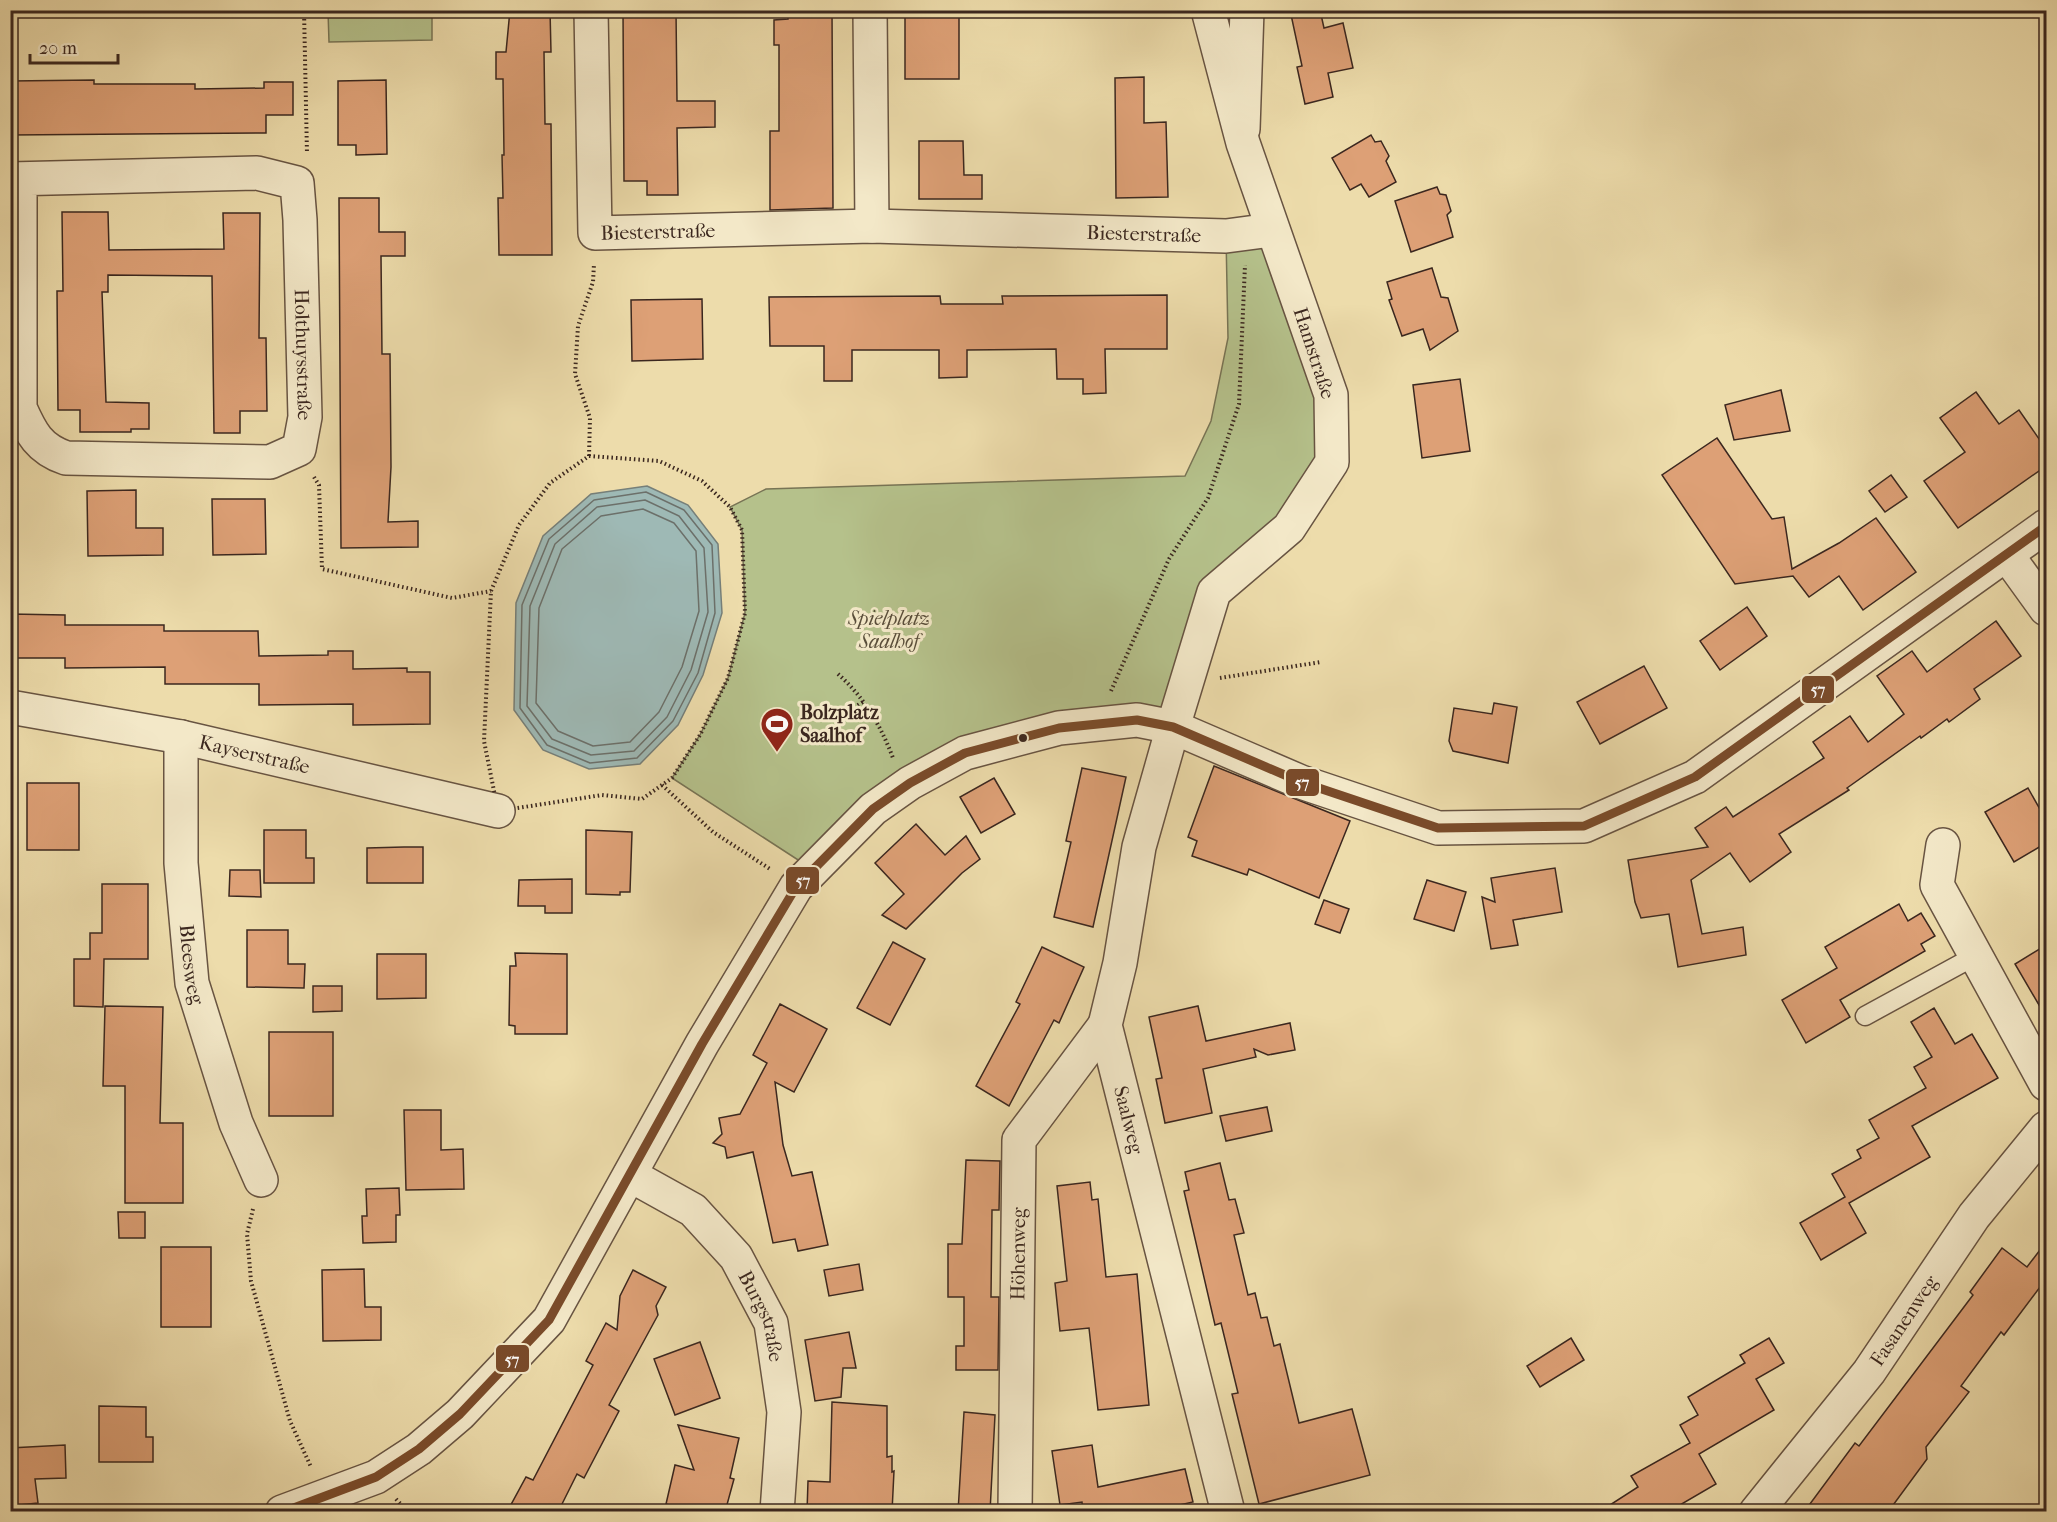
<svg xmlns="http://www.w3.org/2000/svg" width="2057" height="1522" viewBox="0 0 2057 1522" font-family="'IM FELL French Canon',serif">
<rect width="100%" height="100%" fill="#eddcab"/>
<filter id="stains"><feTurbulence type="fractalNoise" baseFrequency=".00333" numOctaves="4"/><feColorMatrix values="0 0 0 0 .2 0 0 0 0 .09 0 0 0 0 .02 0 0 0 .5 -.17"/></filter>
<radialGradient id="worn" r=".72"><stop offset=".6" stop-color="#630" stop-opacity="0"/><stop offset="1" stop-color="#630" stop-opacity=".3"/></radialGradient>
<!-- green -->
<g fill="#b5c18b" stroke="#787455" stroke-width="1.5">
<path d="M328,11h104v29l-103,2z"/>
<path d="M1271,230l61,232 -118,130 -41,135 -208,26 -153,116 -140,-91 28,-43 28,-57 17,-65 -3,-83 -12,-23 36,-18 419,-13 26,-55 17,-83 -2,-102z"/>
</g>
<!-- water -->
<path fill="#9eb9b5" stroke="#767f79" stroke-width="1.5" d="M647,486l41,19 30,39 4,69 -19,62 -25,50 -38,39 -51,5 -46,-19 -29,-40 2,-107 27,-67 48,-42z"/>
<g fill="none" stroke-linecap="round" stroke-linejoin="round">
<!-- shore -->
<g stroke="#6c706a" stroke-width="1.5">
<path d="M646,492l38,18 28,35 3,68 -17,60 -25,48 -36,37 -47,5 -43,-18 -27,-37 2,-103 27,-66 45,-39z"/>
<path d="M645,500l34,16 25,32 4,64 -17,58 -24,47 -33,34 -43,4 -39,-16 -25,-33 3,-100 25,-62 42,-37z"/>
<path d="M643,509l31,14 22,28 3,60 -17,56 -23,45 -29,30 -37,4 -35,-15 -22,-28 3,-95 23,-59 39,-33z"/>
</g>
</g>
<!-- building -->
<g fill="#dda076" stroke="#3b271f" stroke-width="1.5">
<path d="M510,10h40l1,42h-7l1,72h6l1,131h-53l-1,-57h5l-1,-43h2l-1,-76h-7v-27h10z"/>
<path d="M623,10h53l1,91h38v26l-38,1 1,67h-31v-14h-23z"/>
<path d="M788,10h44l1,198 -63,2v-79h9v-86h-5v-25l14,-1z"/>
<rect x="905" y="10" width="54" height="69"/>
<path d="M1290,10h30l4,18 19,-5 10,45 -25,5 5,24 -28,7 -8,-37 5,-1z"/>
<path d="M1144,77v46l22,-1 2,75 -52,1 -1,-120z"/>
<path d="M94,80v4h101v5l69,-1v-6h29v33h-27v18l-256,2v-54z"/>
<path d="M386,80l1,74 -31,1v-10h-18v-64z"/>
<path d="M1371,135l4,7 6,-1 8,15 -3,5 10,21 -27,15 -8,-13 -11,6 -18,-32z"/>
<path d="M919,141h44l1,34h18v24h-63z"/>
<path d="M1437,187l3,7 6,1 5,16 -4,4 6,22 -42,15 -16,-51z"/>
<path d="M339,198h40v34h26v24h-24l1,98h8l1,113 -3,55 30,-1v26l-77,1z"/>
<path d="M62,212h46l1,38 115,-1 -1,-36h37l-1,125h7l1,73h-27v22h-26l-2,-157 -104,-1v17h-6l4,110 43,1v26h-18v3h-51v-22h-22l-1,-119h6z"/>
<path d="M1432,268l9,29 7,1 10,33 -28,19 -7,-21 -21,7 -13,-36 3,-1 -5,-17z"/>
<path d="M1167,295v54h-62l1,44 -23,1v-15h-26l-1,-30 -89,1v27l-28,1v-28h-87v31h-28v-35h-54l-1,-49 171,-1 1,8h62l-1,-8z"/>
<path d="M702,299l1,60 -71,2 -1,-61z"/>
<path d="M1460,379l10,72 -48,7 -9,-73z"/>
<path d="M1781,390l9,41 -56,9 -9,-35z"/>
<path d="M1976,392l23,32 20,-14 27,39v17l-88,62 -34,-47 41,-29 -25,-34z"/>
<path d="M1717,438l55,81 12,-2 8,52 47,-26 37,-25 40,54 -53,38 -24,-34 -30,21 -16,-21 -58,8 -73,-109z"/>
<path d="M1891,475l16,22 -22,15 -16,-21z"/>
<path d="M136,490v38h27v27l-75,1 -1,-65z"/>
<path d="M212,499h53l1,55 -53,1z"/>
<path d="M1747,607l20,29 -47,34 -20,-29z"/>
<path d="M10,614l55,1v10h99v6h94l1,25 69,-1v-4h25v18l54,-1v4h23v52l-77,1v-21l-94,1v-21h-94v-17l-100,1v-10h-55z"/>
<path d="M1996,621l25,35 -47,33 6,10 -31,23 -2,-3 -26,19 -1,-2 -73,52 2,2 -70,44 12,18 -41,30 -20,-29 -39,27 11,54 41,-7 3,28 -68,12 -9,-53 -28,4 -6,-16 -7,-42 80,-13 -13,-19 31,-21 7,10 91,-59 -11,-16 37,-26 18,26 36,-28 -27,-38 35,-25 15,21z"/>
<path d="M1644,666l23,42 -67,36 -23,-42z"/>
<path d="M1494,703l23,4 -9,56 -55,-12 -4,-10 5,-33 38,6z"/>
<path d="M1214,766l136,55 -31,77 -70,-29 -2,6 -55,-19 5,-15 -9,-4z"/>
<path d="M1082,768l44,9 -33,150 -39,-10 17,-75 -5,-1z"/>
<path d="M994,778l21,36 -34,19 -21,-36z"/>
<rect x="27" y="783" width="52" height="67"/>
<path d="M2028,788l18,32v23l-32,19 -29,-50z"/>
<path d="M916,824l29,31 21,-19 14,23 -18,14 -56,56 -24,-14 22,-21 -29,-31z"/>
<path d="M264,830h42v28h8v25h-50z"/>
<path d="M586,830l46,2 -2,60h-10v3l-34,-1z"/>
<path d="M404,847h19v36h-56v-35z"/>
<path d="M1555,868l7,44 -49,8 5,25 -27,4 -9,-52 13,5 -4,-24z"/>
<path d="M230,870h30l1,27 -32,-1z"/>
<path d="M572,879v34h-27v-7h-27l1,-26z"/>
<path d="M1427,880l39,12 -12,39 -40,-12z"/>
<path d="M102,884h46v75h-44l-1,48 -29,-1v-47h16v-26h12z"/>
<path d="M1324,900l25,9 -9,24 -25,-9z"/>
<path d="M1899,904l9,17 13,-8 14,23 -14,8 4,7 -85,49 10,17 -44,26 -24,-43 55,-32 -12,-21z"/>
<path d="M247,930h41v34h17l-1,24 -57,-1z"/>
<path d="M893,942l32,17 -35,66 -33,-17z"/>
<path d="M2046,945v72l-31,-53z"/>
<path d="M1042,947l42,20 -25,56 -5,-3 -45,86 -33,-20 44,-82 -4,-2z"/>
<path d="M515,953l52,1v80h-52v-8l-6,-1 1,-59h6z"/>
<path d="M377,954h49v44l-49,1z"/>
<path d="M313,986h29v25l-29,1z"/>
<path d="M780,1004l47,25 -33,63 -19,-10 8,63 9,31 20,-4 16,73 -30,6 -3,-12 -22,4 -20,-91 -26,6 -2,-11 -12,-4 9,-9 -3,-16 21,-4 27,-51 -14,-8z"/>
<path d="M105,1006l58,1 -3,116h23v80h-58v-117h-22z"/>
<path d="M1198,1006l8,35 84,-18 5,27 -27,5 -14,-6 2,8 -53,12 9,44 -47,10 -9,-44 6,-1 -13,-61z"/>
<path d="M1934,1008l21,36 17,-10 26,44 -86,48 18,31 -81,46 17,30 -45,27 -21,-37 45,-26 -13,-23 29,-16 -4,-8 22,-12 -10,-18 57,-32 -12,-21 18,-10 -21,-35z"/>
<rect x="269" y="1032" width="64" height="84"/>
<path d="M1267,1107l5,24 -46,10 -6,-25z"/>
<path d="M404,1110h37v40l22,-1 1,40 -58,1z"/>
<path d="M966,1160l34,1 -1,49h-7l-1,87h8l-1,73h-42v-24h8v-49h-16v-53h14z"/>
<path d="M1220,1163l9,37 6,-1 9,34 -10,2 14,60 7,-2 6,25 6,-1 7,29 6,-2 19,79 53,-14 18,66 -111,29 -27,-110 6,-1 -17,-70 -6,2 -31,-134 5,-1 -4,-18z"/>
<path d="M1090,1182l2,18 6,-1 8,78 31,-3 12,131 -51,5 -9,-82 -29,3 -5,-48 12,-2 -10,-95z"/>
<path d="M399,1188l1,27h-4v27l-33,1 -1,-27h5l-1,-27z"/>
<path d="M118,1212h27v26h-26z"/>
<path d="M2046,1242v37l-42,56 -3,-3 -40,54 8,6 -43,55 1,12 -39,53h-84l51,-69 4,3 114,-151 -3,-3 32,-44 25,19z"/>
<rect x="161" y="1247" width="50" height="80"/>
<path d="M859,1264l4,26 -34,6 -5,-26z"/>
<path d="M364,1269l1,38h16v33l-58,1 -1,-71z"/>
<path d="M633,1270l33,17 -10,19 2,9 -49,90 10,6 -35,67 -7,-4 -19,38h-51l19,-35 7,3 60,-115 -7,-4 20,-38 11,7 3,-34z"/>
<path d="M849,1332l7,36h-13l-2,29 -26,4 -10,-61z"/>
<path d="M1571,1338l13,22 -44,27 -13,-21z"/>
<path d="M1769,1338l15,25 -28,16 18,31 -75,44 17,30 -48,28h-69l39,-25 -7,-11 59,-33 -10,-18 18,-10 -10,-18 57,-34 -5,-8z"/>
<path d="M700,1342l20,56 -45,17 -21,-56z"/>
<path d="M832,1402l55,4v51l5,-1v16l2,-1 -2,41h-85l1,-31 22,1z"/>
<path d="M99,1406l47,1v30h7v25h-54z"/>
<path d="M964,1412l31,3 -5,97h-32z"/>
<path d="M678,1425l61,13 -9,40 4,1 -9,33h-30l-29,-8 9,-39 19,5z"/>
<path d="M65,1445l1,33 -31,1 3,24 -28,3v-58z"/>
<path d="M1092,1445l6,42 87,-18 8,33 -27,6 1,4h-84l-1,-10 -22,3 -8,-54z"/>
</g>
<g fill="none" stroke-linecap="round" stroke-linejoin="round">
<!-- service casing -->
<g stroke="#685442" stroke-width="21">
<path id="service" d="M1865,1016l110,-60"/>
</g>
<!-- minor casing -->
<g stroke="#685442" stroke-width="36">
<g id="minor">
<path id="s1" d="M591,10l4,223 277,-7 354,10 45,-6"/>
<path d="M870,10l2,216"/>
<path d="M1243,129l4,-119"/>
<path id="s2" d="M10,179l247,-6 40,10 3,37 5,197 -6,32 -29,13 -204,-4c-27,-9 -35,-25 -46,-50v-229"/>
<path d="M2007,555l39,54"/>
<path id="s3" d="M10,707l171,30 317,74"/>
<path id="s4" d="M1173,727l-34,120 -19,116 -15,62 123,487"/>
<path id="s5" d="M181,737v126l11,120 44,140 25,57"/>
<path d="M1943,845l-6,40 109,199"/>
<path id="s6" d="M630,1175l63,35 43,47 35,66 13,89 -7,100"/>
<path d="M282,1512l94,-35 43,-28 41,-35 89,-94 153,-276 94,-157 77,-78 37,-26 55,-30 94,-25 78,-8 36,7 128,55 137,46 146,-2 111,-49 351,-251"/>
<path id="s7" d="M1015,1512l4,-372 86,-115"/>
<path id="s8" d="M1756,1512l113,-140 105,-156 72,-88"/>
</g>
</g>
<!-- tertiary casing -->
<g stroke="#685442" stroke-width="36">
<path id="tertiary" d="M1173,727l41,-135 75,-64 43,-66 -1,-67 -88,-252 -35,-133"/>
</g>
<!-- path -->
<g stroke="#3b271f" stroke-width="4" stroke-dasharray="1.5 3" stroke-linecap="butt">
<path d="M304,10l3,144"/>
<path d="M589,456l70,5 43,20 28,26 12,23 3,83 -17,65 -28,57 -28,43 -30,21 -40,-4 -104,16 -14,-70 7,-150 28,-66 31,-42z"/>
<path d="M589,456l1,-38 -15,-44 3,-48 15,-44 1,-18"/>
<path d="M314,477l5,8 3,84 130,29 39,-7"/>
<path d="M838,674c26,23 43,52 55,84"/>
<path d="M1220,678l101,-16"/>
<path d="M1111,691l58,-132 39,-61 31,-94 6,-139"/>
<path d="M850,710l13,-8"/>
<path d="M662,785l51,47 57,37"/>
<path d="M253,1209l-6,25 4,47 39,140 21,46"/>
<path d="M396,1499l12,13"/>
</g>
<!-- service -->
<use href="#service" stroke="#f3e8c8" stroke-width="18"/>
<!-- minor -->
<use href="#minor" stroke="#f3e8c8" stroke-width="33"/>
<!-- tertiary -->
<use href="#tertiary" stroke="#f3e8c8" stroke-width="33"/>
<!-- bus-1 casing -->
<g stroke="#f3e8c8" stroke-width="14">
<path id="bus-1" d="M283,1512l93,-35 43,-28 41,-35 89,-94 153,-276 94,-157 77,-78 37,-26 55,-30 94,-25 78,-8 36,7 128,55 137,46 146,-2 111,-49 351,-251"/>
</g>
<!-- bus-1 -->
<use href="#bus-1" stroke="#7a4b2a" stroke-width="9"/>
</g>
<!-- icons -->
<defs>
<g id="stadium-pin" transform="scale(1.725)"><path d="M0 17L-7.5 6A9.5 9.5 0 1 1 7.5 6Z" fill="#8f2418" stroke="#f3e8c8"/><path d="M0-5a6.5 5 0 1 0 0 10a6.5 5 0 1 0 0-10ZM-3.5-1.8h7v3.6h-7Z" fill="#fff"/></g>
</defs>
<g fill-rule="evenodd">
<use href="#stadium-pin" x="777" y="724"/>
</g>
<!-- markers -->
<circle fill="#3b271f" stroke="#f3e8c8" stroke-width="2" cx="1023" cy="738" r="5"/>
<g text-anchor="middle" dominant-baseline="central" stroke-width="6" stroke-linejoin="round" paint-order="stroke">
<!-- street labels -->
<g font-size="20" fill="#3b271f" stroke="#f3e8c8">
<text stroke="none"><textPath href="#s1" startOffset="286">Biesterstraße</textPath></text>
<text stroke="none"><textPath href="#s1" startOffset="772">Biesterstraße</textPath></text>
<text transform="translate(1314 353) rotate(72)">Hamstraße</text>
<text stroke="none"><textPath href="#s2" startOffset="460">Holthuysstraße</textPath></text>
<text stroke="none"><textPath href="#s3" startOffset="249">Kayserstraße</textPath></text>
<text stroke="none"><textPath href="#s5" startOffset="228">Bleesweg</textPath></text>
<text stroke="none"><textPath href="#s4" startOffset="404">Saalweg</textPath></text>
<text stroke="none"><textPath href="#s7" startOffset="258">Höhenweg</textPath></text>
<text stroke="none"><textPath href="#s6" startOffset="201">Burgstraße</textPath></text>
<text stroke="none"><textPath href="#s8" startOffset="242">Fasanenweg</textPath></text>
</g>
<!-- park labels -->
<g font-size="20" font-style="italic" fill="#5a4e3a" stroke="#f3e8c8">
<text x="889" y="618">Spielplatz<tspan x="889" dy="23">Saalhof</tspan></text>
</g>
<!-- poi labels -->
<g font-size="20" font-weight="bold" fill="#3b271f" stroke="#f3e8c8" text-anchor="start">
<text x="800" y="712">Bolzplatz<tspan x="800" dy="23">Saalhof</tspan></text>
</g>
</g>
<g stroke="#f3e8c8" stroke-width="2">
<rect x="1801" y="675" width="34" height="29" rx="6" fill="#7a4b2a"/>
<rect x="1285" y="768" width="35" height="29" rx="6" fill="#7a4b2a"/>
<rect x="785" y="866" width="35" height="29" rx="6" fill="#7a4b2a"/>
<rect x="495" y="1344" width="35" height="29" rx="6" fill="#7a4b2a"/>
</g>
<g font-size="16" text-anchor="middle" font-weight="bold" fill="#fff">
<text x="1818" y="695">57</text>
<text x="1302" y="788">57</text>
<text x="803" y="886">57</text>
<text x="512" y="1365">57</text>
</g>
<!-- margin -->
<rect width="2057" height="1522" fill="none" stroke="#eddcab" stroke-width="36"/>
<rect x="12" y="12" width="2033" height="1498" fill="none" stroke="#3b271f" stroke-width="3"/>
<rect x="18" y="18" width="2021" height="1486" fill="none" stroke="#3b271f" stroke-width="1.5"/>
<!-- scale -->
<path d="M30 54v9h88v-9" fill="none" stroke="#3b271f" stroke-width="3"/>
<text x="39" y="54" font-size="18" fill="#3b271f" stroke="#f3e8c8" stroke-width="4.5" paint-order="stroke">20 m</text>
<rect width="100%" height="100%" filter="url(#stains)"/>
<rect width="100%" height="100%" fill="url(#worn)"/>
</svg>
